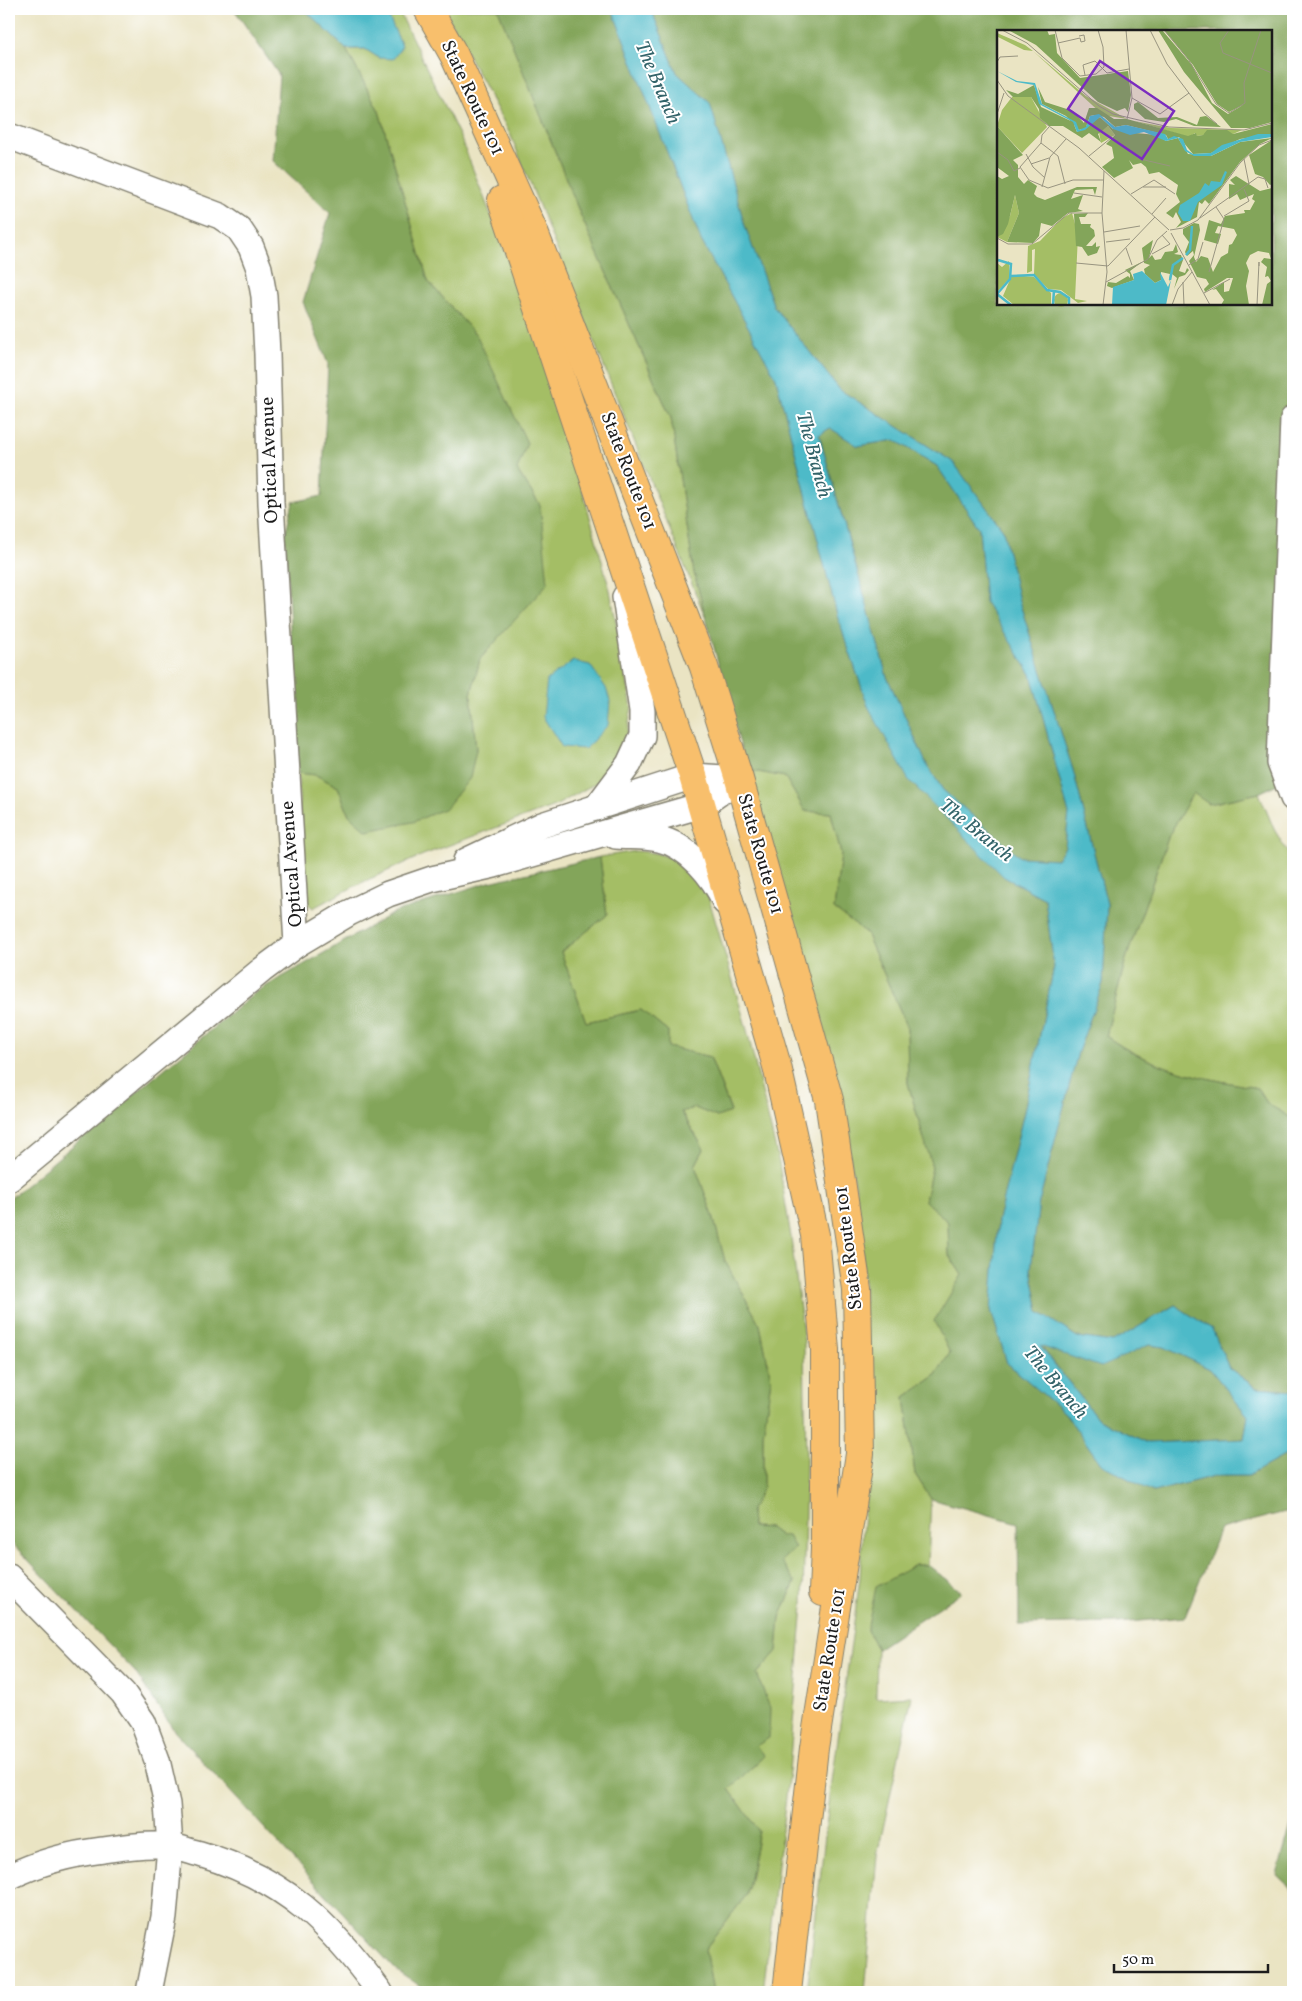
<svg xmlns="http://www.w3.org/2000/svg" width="1302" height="2001" viewBox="0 0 1302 2001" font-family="Vollkorn,serif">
<rect width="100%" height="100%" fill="#fff"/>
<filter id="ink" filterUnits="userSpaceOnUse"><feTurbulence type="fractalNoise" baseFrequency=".02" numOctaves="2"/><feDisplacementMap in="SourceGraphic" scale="10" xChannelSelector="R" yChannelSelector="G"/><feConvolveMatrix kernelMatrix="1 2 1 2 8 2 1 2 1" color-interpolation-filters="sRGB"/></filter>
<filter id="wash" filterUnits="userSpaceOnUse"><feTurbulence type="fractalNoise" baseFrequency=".0096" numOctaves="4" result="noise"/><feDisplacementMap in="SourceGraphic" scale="20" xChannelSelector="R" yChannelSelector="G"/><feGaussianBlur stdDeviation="1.12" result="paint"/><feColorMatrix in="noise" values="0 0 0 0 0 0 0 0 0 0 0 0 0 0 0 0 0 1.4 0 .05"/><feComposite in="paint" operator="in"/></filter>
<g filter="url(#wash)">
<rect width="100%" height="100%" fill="#eae4c3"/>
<!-- green -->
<g fill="#a4be65" stroke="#606d40">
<path d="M385,9h13l63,130 71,180 37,122 41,149 22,117 -8,41 -21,31 -46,26 -134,50 -62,28 -48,25 -9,-8 -6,-127 18,2 22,12 11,28 127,-65 -5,-56 9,-35 21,-24 39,-130 -23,-35 -40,-134 -49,-55 -49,-170 -33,-62h19l14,9 23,-12z"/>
<path d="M444,9h54l83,207 90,202 23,155 12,46 -195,-483z"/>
<path d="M753,771l32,6 20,34 26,2 10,41 -7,55 32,24 41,93 1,57 24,84 -7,34 23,21 1,33 13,20 -27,46 15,32 -15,23 -30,21 10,77 16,25 -3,66h-13l-48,65 10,19 -1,49 36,-2 -35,160 -12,136h-58l20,-174 33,-240 9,-152 -6,-163 -7,-74 -17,-90 -91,-324z"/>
<path d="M1193,792l16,12 50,-11 15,36 19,33v257l-25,-15 -11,-16c-55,-10 -105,-19 -151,-52l19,-74 44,-127z"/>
<path d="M636,851c38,2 54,14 73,48l38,131 32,133 12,74 13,104 2,120 -3,144 -14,166 -26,221h-50l-8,-43 42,-55 12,-63 -30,-42 35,-33 -8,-9 -104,54 -130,95 -18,2 -46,24 -52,-7 -36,-8 -165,-175 -52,-62 -73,-65 -71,-83v-38l105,108 86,82 53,43 50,24 36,30 -14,15 26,37 25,-5 43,48 41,-11 38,-24 11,6 42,-37 56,-45 162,-48 -12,-33 20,-23 3,-34 15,-35 -14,-21 13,-13 -6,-12h-7l-11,-8 -18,-1 -1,-17 12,-22v-53l8,-56 -11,-54 -35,-64 -12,-45 -18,-50 9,-17 -23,-38 14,-3 22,9 14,-6 -21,-54 -43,-10 1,-15 -27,-22 -55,12 -25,-70 46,-37 -7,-58z"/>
</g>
<!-- forest -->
<g fill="#83a55a" stroke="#50603b" fill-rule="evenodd">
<path d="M229,9h75l42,40 33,62 49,170 49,55 50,107 -10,27 23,35 8,78 -68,76 -9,35 5,56 -6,28 -24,30 -33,14 -46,9 -18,-16 -11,-28 -22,-12 -18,-2 -13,-238 8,-33 29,-6 6,-132 -25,-62 27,-89 -57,-52 6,-86 -43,-63z"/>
<path d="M498,9h114l89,231 75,138 62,240 30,88 136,171 41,22 9,68 -30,145 -26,108 -7,90 16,53 58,50 36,51 52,28 61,-16h34l45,-25v59l-73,19 -35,88 -67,6 -99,2 -1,-102 -87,-24 -16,-25 -10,-77 30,-21 15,-23 -16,-32 28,-46 -13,-20 -1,-33 -23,-21 7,-34 -24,-84 -1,-57 -41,-93 -32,-24 7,-55 -10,-41 -26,-2 -20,-34 -32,-6 -5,3 -54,-201 -23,-155 -90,-202z"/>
<path d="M652,9h641v767l-34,17 -50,11 -16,-11 -24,42 -44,127 -19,74c45,33 97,42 151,52l11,16 25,15v272l-36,-3 -28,-20 -17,-39 -37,-24 -62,37 -36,-5 -38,-25 -8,-43 8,-67 39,-150 25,-69 4,-79 -34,-134 -54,-169 -16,-71 -50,-68 -113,-72 -66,-83 -29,-81 -35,-123 -33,-30 -22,-54zM998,31h273v273h-273z"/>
<path d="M830,428l28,18 37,-6 42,26 42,62 6,73 46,73 38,140 -4,33 -8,12 -37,-2 -77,-67 -16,-25 -40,-88 -68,-243z"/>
<path d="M600,857l7,58 -46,37 25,70 55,-12 27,22v15l42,10 21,55 -14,5 -22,-9 -14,4 23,37 -9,17 18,50 12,45 35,64 11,54 -8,56v53l-12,22 1,17 18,1 11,8h7l7,12 -14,13 14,21 -15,35 -3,34 -20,23 13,34 -1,30 -13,8 8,10 -35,33 30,42 -12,63 -42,55 8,43h-284l-34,-23 -220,-237 -40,-60 -126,-132v-341l247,-207 139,-80 94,-30z"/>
<path d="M1040,1345l14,4 77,3 18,-7 15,2 46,22 38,47 -4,23 -96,4 -50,-24z"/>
<path d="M915,1565h13l34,27 -85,57 -10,-19 9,-43z"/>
<path d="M1293,1818v72l-16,-15z"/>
</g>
<!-- water -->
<g fill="#4dbac8" stroke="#346b72" fill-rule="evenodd">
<path d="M304,9h81l17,37 -9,13 -14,-1 -14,-9h-19z"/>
<path d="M612,9h40l3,10 22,54 33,30 35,123 29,81 66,83 113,72 50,68 16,71 54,169 34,134 -4,79 -25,69 -39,150 -8,67 8,43 38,25 36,5 62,-37 37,24 17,39 27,20 37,3v60l-45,25h-34l-61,16 -52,-28 -36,-51 -58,-50 -16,-53 7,-90 26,-108 30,-145 -9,-68 -41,-22 -96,-98 -40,-73 -30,-88 -62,-240 -75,-138zM830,428l28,18 37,-6 42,26 42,62 6,74 46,72 38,140 -4,33 -8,12 -37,-2 -77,-67 -16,-25 -40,-88 -68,-242zM1149,1345l15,2 46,22 38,47 -4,23 -96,4 -50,-24 -58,-73 61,21z"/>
<path d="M573,661l17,4 16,23 4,13 -2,24 -23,24 -23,-2 -19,-30 4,-37z"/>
</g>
</g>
<g filter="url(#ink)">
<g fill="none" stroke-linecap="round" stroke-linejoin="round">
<!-- minor casing -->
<g stroke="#838070" stroke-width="28">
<g id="minor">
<path d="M9,136l211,80 19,13 12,18 8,21 5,28 3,58 4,149 26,441"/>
<path d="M1293,419l-13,344 13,35"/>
<path d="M596,808l33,-44 13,-28v-25l-17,-114"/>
<path d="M616,836c14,1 29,0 43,3 29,6 55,38 66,63"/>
<path d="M466,861l76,-36 151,-49 46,3"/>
<path d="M9,1179l253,-209 35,-26 52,-31 39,-19 44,-15 62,-14 208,-60 37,-26"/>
<path d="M9,1577l114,116 20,29 14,38 10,44 3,42 -6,71 -15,75"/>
<path d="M9,1877c30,-15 61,-23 94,-27 19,-3 50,-7 68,-4 10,2 20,6 29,8 85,25 129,69 180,138"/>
</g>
</g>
<!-- highway casing -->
<g stroke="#838070" stroke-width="30">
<g id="highway">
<path d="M428,9l26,46 79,175 171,437 35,112 90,321 28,189 3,165 -46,294 -27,244"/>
<path d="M502,200l191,576 84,290 38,169 10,115v199l-2,43"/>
</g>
</g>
<!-- minor -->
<use href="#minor" stroke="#fff" stroke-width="25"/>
<!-- highway -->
<use href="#highway" stroke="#f8bf6c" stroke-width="28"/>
</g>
</g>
<g text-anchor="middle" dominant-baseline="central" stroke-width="4" stroke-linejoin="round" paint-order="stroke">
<!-- street labels -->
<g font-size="19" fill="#1c1c1c" stroke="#fff">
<text transform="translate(472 98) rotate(65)">State Route 101</text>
<text transform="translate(270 460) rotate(-92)">Optical Avenue</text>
<text transform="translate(628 471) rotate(69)">State Route 101</text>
<text transform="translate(760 854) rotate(74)">State Route 101</text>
<text transform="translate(292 864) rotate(-94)">Optical Avenue</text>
<text transform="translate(849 1248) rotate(-97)">State Route 101</text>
<text transform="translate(830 1650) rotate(-81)">State Route 101</text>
</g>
<!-- water labels -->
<g font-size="20" font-style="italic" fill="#326369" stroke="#fff">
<text transform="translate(657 83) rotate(67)">The Branch</text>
<text transform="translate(813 455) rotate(75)">The Branch</text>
<text transform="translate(976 831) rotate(39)">The Branch</text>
<text transform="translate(1055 1383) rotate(50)">The Branch</text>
</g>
</g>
<!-- overview -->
<g transform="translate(997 30)">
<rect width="275" height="275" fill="#eae4c3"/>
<path d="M0,3l28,12 8,6 53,45 41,23 -24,-4 -70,-64 -9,-1 -26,-13zM15,67h19l16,30 -25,26 -25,-27 5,-16zM137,91l37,7 71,2 -9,4 -21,-4 -9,5 -6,1 -2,-3 -6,4zM111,96l7,9 -14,8 -2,-11zM18,165l4,18 -12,29 -10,-5 13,-21zM75,183l6,22 -3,64 12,2 -9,2 -17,-13 -13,-1 -14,-15 1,-25 -3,1v21l-5,2 1,-27 12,-5 22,-23zM12,231l1,17 -13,14v-29l5,4zM15,245l22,2 17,16v12h-37l-11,-9zM57 270a7 7 0 1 1 14 0a7 7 0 1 1-14 0Z" fill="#a4be65"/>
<path d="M11,0h39l2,5 6,-1 2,19 23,25 48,-7 3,24 -3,17 -3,-4 -8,3 -19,-9 -62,-57zM161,0h4l30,35 20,38 16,11 15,-9 -14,7 -12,-8 -24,-39 -29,-35h108v92l-22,6h-19l-47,-56zM37,55l7,22 32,15 4,10 23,-15 13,12 10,-3 15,4 -2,3 21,2 9,6 12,-3 10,16 23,2 29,-14 32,-4 -12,6 -20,18 -31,42 -4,-4 -3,4 -3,-2 -2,15 -21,11 5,-6 -5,-10 -3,6 -7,-5 14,-11 -4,-8 2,-9 -19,-13 -10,2 -3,-7 -5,-4 -8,2 -4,-5 4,8 -19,10 -12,-11 12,-9 -2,-11 -6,-3 9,-9 -7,-9 -10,8 3,8 -12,-9 -7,5 -19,-12h-14l-9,-8 -1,-9 -8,-12h-18l-7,-7 12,4zM41,57l7,15 28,9 11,12 5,-15h8l17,11h13l61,17 8,-3 1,3 6,-1 4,-5h20l6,4 39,-10v10l-32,5 -29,14 -18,1 -14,-17 -11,2 -2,-4 -40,-10 -11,2 -11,-10 -9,-2 -5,1 -4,11 -7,3 -13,-14 -24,-12zM141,72l20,16 19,-1 20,8 3,-8 6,-1 15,11 -27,-1 -18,-7 -12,3 -19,-3 -11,-10v-5zM0,96l26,29 -10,5 5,5v12l6,7 4,-4 9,6 -3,8 3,3 8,3 32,-13h20l-2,8 -2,-6 -18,1 -4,9 12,-4 -5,14 5,2 -15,2 -16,13 -11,-3 -2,13 -6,7 -26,-1 12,-29 -4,-18 -7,29 -5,10 -6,3v-61l5,3 7,-3 -12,-9zM275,110v44l-2,1 -7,-8 -8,-3 -6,-19zM239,146l24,15 12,-3v117h-10l5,-21 4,-3 -3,-5 -3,1 2,-10 -6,-5 3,-4 7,1 -2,-6 -11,-2 -8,4 -4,8 3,8 -3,15 3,19h-28l3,-5 -8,-11 -4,1 12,-8v10l5,-1 4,-13h-6l-22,14 -1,-3 5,-5 -3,-5 -9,-2 -8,-16 5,-6 -1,-4 -6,5 -2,-4 4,-10 -6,-8v-5l11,-6 5,1 1,6 -6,27 2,5 5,-6 7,2 5,14 8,-15 7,-4 1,-8 3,-1 5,-9 -3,-6 -16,-3 -3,7 6,1 -3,10 -14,-4 5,-20 12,4 4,-8 20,-3 -1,-3h6l5,-9 -3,-2 2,-5 -14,6 -3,-6 -8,5v-15l6,1 -5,-5zM91,183l-3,4h-6l2,7h10l-1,3 4,3 1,6 -9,10h6l4,-4v5l4,-1 -3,7 -9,3 -6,-9 -6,-1 -2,-32zM156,210l-4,18 3,-3 3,5 6,-1 4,-7 8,-1 3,-7 2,8 -4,2 7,1 2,5 -4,11 6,2 2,-5 2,2 -4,5 -6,2 -5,12 3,-11 -5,-4 -3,8 1,-8 -9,-2v8l-6,3 -10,-9 -1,-5 6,-4 -6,-2 -2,-15zM145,232l-12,9 4,9 -22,8 -5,-2 1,-4 8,1 12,-7 2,2v-4l-5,-4z" fill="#83a55a"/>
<path d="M0,41l20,10 18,2 7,21 34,18 3,8 7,-3 4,-11 9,-2 16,13 11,-2 39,9 3,5 6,-3 9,3 4,11 6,4 18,-1 11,-8 36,-11h14v3l-32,5 -29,14h-17l-9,-5 -7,-13 -12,3 -22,-9 -14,3 -17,-6 -13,-12 -15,13 -8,2 -4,-10 -34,-18 -5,-19 -18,-3zM228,141l2,1 -5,13 -24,17 -8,19h-7l-5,-8 2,-8 19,-12 6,-10 4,3 2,-5 9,1zM145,241l13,12 6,-3 -1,-8 8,15 3,-7 -5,25h-54l1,-18 21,-7 -1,-6z" fill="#4dbac8"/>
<path fill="none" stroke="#4dbac8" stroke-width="2.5" d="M189,225l4,-5 2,-24M14,246l23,-1 13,15 13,2 9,6v7M173,250l3,-15 10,-7M0,264l13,-15 1,-15 -13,-4M0,264l14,11M56,275l1,-15"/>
<path fill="none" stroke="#989480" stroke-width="1" d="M5,0l25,13 72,63 14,8 56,13 75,3 28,-7M58,0l7,28 18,18 16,-2 8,-7 -1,-20 -5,-17M129,0l6,68 -5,21M153,0l17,34 37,49 13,11M167,0l24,29 28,45 13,9 16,-10 -1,-20 17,-53M232,0l-9,13 3,10 49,20M82,6l5,-1 1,6 -4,1 -1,-4M61,13l22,-5M0,32l3,-5 18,-1M88,45l-2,-10 12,-4 12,12 22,-4M0,50l11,16 71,52 90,82M135,68l28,16 29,-21M0,84l7,-21M52,97l-7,8 -1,8 -21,24 9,13 19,8 25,-8h31M44,113l17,13 7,28M0,122l11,8 6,11 6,-3M29,124l7,13 12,11M92,126l22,-18 29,21 30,7M247,129l5,25M34,134l18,-6M45,157l8,-30 16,-18M146,157h23M77,163l28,4M134,164l23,-14 21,14M155,184l14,-16M227,186l25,-15 -5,-12M203,188l58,-41 7,2 3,9M173,200l13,-2 15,-8 42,-57 19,-18 13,-5M107,202l36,-6M174,203l39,72M0,208l11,6h24l37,-31h33M109,212l24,-3M129,218l6,17M155,224l18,-10 -8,-9M79,233l32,3 47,-49M192,235l9,-6 5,-17M212,242l15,-53 -8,-12M109,252l42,-23 9,-19 10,-9M186,252l1,23M207,263l26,-14M106,275l4,-33 -5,-59 2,-42M175,275l6,-16 14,-17M260,275l2,-43v4"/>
<path fill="#7b2cbf" fill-opacity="0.15" stroke="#7b2cbf" stroke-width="2.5" d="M103,31l74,50 -32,48 -74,-50z"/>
<rect width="275" height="275" fill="none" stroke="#1c1c1c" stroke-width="2.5"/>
</g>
<!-- margin -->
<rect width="1302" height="2001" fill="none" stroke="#fff" stroke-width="30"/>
<!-- scale -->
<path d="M1114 1964v8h154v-8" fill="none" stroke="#1c1c1c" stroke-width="2.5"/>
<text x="1122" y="1964" font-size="15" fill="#1c1c1c" stroke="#ffffff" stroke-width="4" paint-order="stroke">50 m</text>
</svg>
